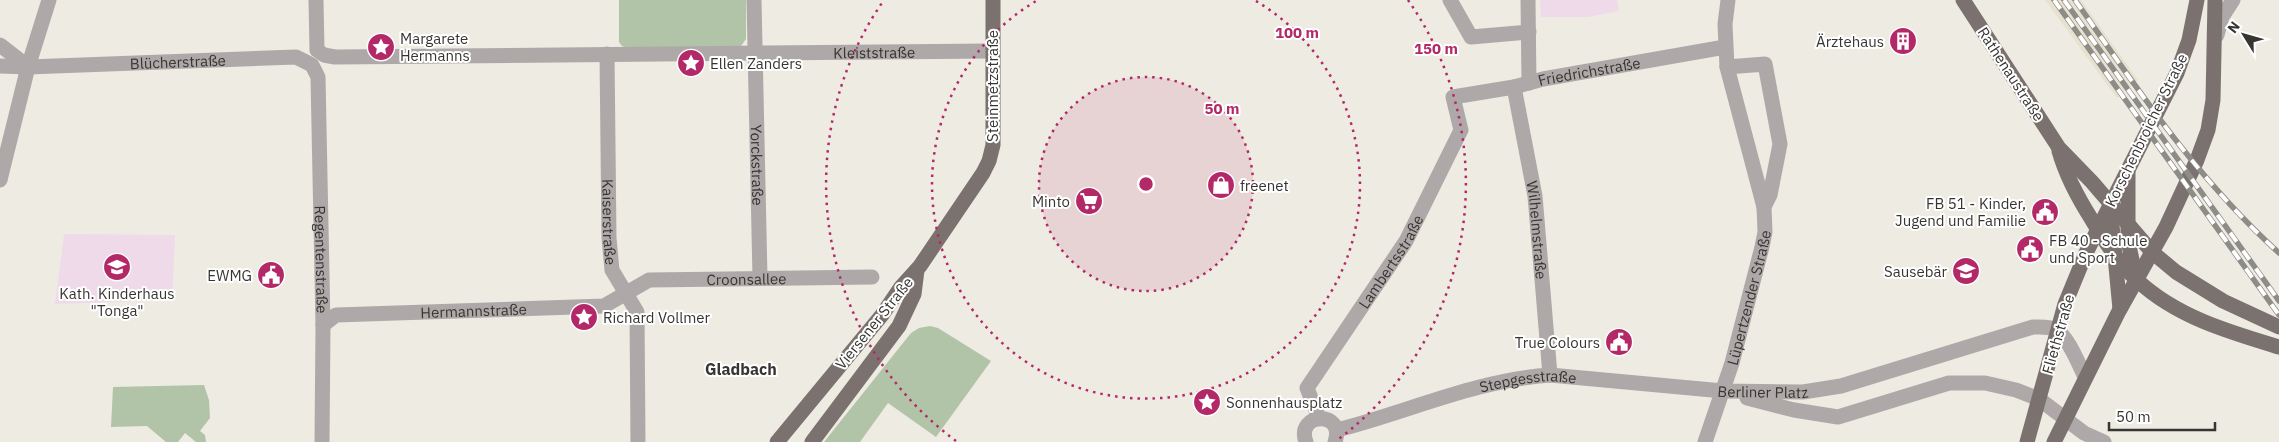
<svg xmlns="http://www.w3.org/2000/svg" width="2279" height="442" viewBox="0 0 2279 442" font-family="'IBM Plex Sans',sans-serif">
<rect width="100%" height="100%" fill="#eeebe2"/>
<!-- built -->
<path fill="#e7e1d0" d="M2045,0h36l57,80 -21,18z"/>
<!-- education -->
<g fill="#efdae9">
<path d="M1540,0h77l2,11 -31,6h-47z"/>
<path d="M64,234l111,1 -3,65 -117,4z"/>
</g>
<!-- green -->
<g fill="#b2c4a8">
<path d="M619,0h127v39l-5,7 -114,2 -5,-2 -3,-4z"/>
<path d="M930,326l8,2 53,33 -55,76 -48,-34 -28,39h-36l87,-109 8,-5z"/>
<path d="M204,385l5,15 1,18 -10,13 5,4 1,7h-10l-11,-9 -7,9h-12l-19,-16 -36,1 2,-40z"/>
</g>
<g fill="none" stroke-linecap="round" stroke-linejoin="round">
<!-- minor -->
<g stroke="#aea9a8" stroke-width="15">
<path id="s1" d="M316,0l1,50 7,5 11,2 657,-6"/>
<path id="s2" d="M754,0l6,278"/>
<path d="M1450,0l21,37 58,-5"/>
<path d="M1528,0l1,83"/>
<path d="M2217,35l5,-18 11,-17"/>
<path d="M0,45l27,21"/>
<path id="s3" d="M607,54l2,184 3,32 25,42 1,130"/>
<path id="s4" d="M0,66l28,1 268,-10 16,8 6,12 5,248 -1,117"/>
<path d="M1727,67l38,-3 15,80 -10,51 -6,12"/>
<path id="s5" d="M1514,87l21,109 15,179"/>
<path d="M0,180l28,-113 21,-67"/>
<path id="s6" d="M323,325l13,-10 268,-9 45,-26 223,-3"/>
<path d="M1747,398l47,12 44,7 111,-34h36l31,7 23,9 45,34 20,9"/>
<path id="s7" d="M1319,418l-12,-30 99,-147 55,-111 -8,-33 61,-10 29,-8 182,-32"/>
<path id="s8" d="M1337,430c71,-18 139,-50 213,-55l173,16 80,1 38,-6 192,-59c7,0 17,-1 23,3 12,6 23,35 29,47"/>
<path d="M1306,442c-11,-30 40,-32 29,0"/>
<path id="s9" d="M1705,442l27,-79 30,-116 3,-15 -1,-25 -37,-140 -2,-43 3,-24"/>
</g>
<!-- major -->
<g stroke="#7b7270" stroke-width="15">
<path d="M1963,0l96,148 33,34 60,70 24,20 47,29 56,26"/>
<path d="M2059,151c7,25 19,47 33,69 11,19 29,46 46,61 39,36 91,51 141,66"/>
<path d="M2128,172v69l7,33"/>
<path d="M2110,204l10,105"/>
<path d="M777,442l105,-127 19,-28 19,-21 63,-93 6,-12 4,-16v-145"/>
<path d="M812,442l87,-116 15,-32 3,-24"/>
<path d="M2027,442l38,-138 21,-51 91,-180 12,-33 8,-40"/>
<path d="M2054,442l65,-131 47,-84 31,-67 11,-30 5,-30 2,-100"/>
</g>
<!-- rail casing -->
<g stroke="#8e8c86" stroke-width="5.5">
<g id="rail">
<path d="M2054,0l225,315"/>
<path d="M2064,0l215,301"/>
<path d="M2075,0c64,91 121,178 204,253"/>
</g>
</g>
<!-- rail -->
<use href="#rail" stroke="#fff" stroke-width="4" stroke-dasharray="11" stroke-linecap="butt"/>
</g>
<!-- distance rings -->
<circle cx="1146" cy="184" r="107" fill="#b32968" fill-opacity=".12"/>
<g fill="none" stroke="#b32968" stroke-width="2.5" stroke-dasharray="2.5 5">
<circle cx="1146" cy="184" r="107"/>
<path d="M1256 1A214 214 0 1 1 1036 1"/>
<path d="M956 441A320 320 0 0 1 884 0M1408 0A320 320 0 0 1 1336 441"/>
</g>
<!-- icons -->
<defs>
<g id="building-disc" transform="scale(1.4375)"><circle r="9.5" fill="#b32968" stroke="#fff"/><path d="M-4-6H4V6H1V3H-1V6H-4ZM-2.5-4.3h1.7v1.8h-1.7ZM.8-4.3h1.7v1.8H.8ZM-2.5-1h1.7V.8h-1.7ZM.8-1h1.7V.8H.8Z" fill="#fff"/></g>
<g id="sight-disc" transform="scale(1.4375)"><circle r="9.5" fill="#b32968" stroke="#fff"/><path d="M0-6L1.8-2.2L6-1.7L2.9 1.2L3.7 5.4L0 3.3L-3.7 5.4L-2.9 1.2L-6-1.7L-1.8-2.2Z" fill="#fff"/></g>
<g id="shop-disc" transform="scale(1.4375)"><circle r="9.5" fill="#b32968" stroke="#fff"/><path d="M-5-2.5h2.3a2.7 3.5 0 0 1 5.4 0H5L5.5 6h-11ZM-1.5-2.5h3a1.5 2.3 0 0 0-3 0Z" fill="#fff"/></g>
<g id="supermarket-disc" transform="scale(1.4375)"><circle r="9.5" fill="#b32968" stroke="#fff"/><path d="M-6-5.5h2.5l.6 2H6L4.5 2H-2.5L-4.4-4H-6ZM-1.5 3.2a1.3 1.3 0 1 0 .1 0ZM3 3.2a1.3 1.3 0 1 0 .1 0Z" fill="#fff"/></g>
<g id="civic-disc" transform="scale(1.4375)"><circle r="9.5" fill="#b32968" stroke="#fff"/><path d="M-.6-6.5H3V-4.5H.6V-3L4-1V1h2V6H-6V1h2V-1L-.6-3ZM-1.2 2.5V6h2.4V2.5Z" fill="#fff"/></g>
<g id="school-disc" transform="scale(1.4375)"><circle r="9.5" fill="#b32968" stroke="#fff"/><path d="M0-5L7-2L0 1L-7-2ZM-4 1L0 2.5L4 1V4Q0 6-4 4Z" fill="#fff"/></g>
</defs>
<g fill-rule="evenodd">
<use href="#building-disc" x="1903" y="41"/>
<use href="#sight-disc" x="381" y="47"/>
<use href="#sight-disc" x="691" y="63"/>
<use href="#shop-disc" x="1221" y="185"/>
<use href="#supermarket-disc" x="1089" y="201"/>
<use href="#civic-disc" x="2045" y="212"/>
<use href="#civic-disc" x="2030" y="249"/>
<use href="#school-disc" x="117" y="267"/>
<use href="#school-disc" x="1966" y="271"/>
<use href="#civic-disc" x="271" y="275"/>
<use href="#sight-disc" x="584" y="317"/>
<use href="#civic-disc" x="1619" y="342"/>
<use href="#sight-disc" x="1207" y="402"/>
</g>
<g text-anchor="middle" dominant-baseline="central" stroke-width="4" stroke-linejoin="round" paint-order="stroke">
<!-- poi labels -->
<g font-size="15" fill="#373532" stroke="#fff" text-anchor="start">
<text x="400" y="38">Margarete<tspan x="400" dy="17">Hermanns</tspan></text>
<text x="1884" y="41" text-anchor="end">Ärztehaus</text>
<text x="710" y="63">Ellen Zanders</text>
<text x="1240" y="185">freenet</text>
<text x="1070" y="201" text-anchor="end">Minto</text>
<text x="2026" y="203" text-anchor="end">FB 51 - Kinder,<tspan x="2026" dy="17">Jugend und Familie</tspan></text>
<text x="2049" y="240">FB 40 - Schule<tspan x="2049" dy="17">und Sport</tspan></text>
<text x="1947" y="271" text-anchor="end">Sausebär</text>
<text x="252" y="275" text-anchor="end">EWMG</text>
<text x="117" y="293" text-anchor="middle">Kath. Kinderhaus<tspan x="117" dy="17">"Tonga"</tspan></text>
<text x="603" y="317">Richard Vollmer</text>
<text x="1600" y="342" text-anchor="end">True Colours</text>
<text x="1226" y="402">Sonnenhausplatz</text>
</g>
<!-- street labels -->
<g font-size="15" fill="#373532" stroke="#fff">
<text stroke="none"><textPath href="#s1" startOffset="609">Kleiststraße</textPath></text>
<text stroke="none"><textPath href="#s4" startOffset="178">Blücherstraße</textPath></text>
<text stroke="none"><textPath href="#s7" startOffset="506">Friedrichstraße</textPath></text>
<text transform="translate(2011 74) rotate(57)">Rathenaustraße</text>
<text transform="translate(992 86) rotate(-90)">Steinmetzstraße</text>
<text transform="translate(2146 130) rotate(-64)">Korschenbroicher Straße</text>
<text stroke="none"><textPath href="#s2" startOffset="165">Yorckstraße</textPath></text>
<text stroke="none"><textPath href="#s3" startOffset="168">Kaiserstraße</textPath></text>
<text stroke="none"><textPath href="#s5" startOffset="145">Wilhelmstraße</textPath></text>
<text stroke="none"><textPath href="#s4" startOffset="510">Regentenstraße</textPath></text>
<text stroke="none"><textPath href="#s7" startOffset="184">Lambertsstraße</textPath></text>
<text stroke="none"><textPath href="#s6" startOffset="434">Croonsallee</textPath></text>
<text stroke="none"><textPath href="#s9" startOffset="151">Lüpertzender Straße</textPath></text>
<text stroke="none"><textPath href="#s6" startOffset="154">Hermannstraße</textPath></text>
<text transform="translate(874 323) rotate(-51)">Viersener Straße</text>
<text transform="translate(2058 334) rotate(-74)">Fliethstraße</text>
<text stroke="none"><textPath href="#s8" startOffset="198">Stepgesstraße</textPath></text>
<text stroke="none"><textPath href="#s8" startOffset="434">Berliner Platz</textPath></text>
</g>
<!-- neighbourhood labels -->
<g font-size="16" font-weight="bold" fill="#373532" stroke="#fff">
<text x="741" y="369">Gladbach</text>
</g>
</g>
<circle cx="1146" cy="184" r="8" fill="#b32968" stroke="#fff" stroke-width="2.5"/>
<g font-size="15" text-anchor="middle" font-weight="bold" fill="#b32968" stroke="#fff" stroke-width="4" stroke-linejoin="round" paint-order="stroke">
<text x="1297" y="38">100 m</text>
<text x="1436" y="54">150 m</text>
<text x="1222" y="114">50 m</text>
</g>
<!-- north arrow -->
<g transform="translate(2244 35) rotate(307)" stroke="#ffffff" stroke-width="4" paint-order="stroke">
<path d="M0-4L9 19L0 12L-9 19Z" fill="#373532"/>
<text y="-8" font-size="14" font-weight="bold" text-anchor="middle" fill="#373532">N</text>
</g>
<!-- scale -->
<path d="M2109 422v8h106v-8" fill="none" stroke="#373532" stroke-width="2.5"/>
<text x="2116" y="422" font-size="15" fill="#373532" stroke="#ffffff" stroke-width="4" paint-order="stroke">50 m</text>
</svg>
